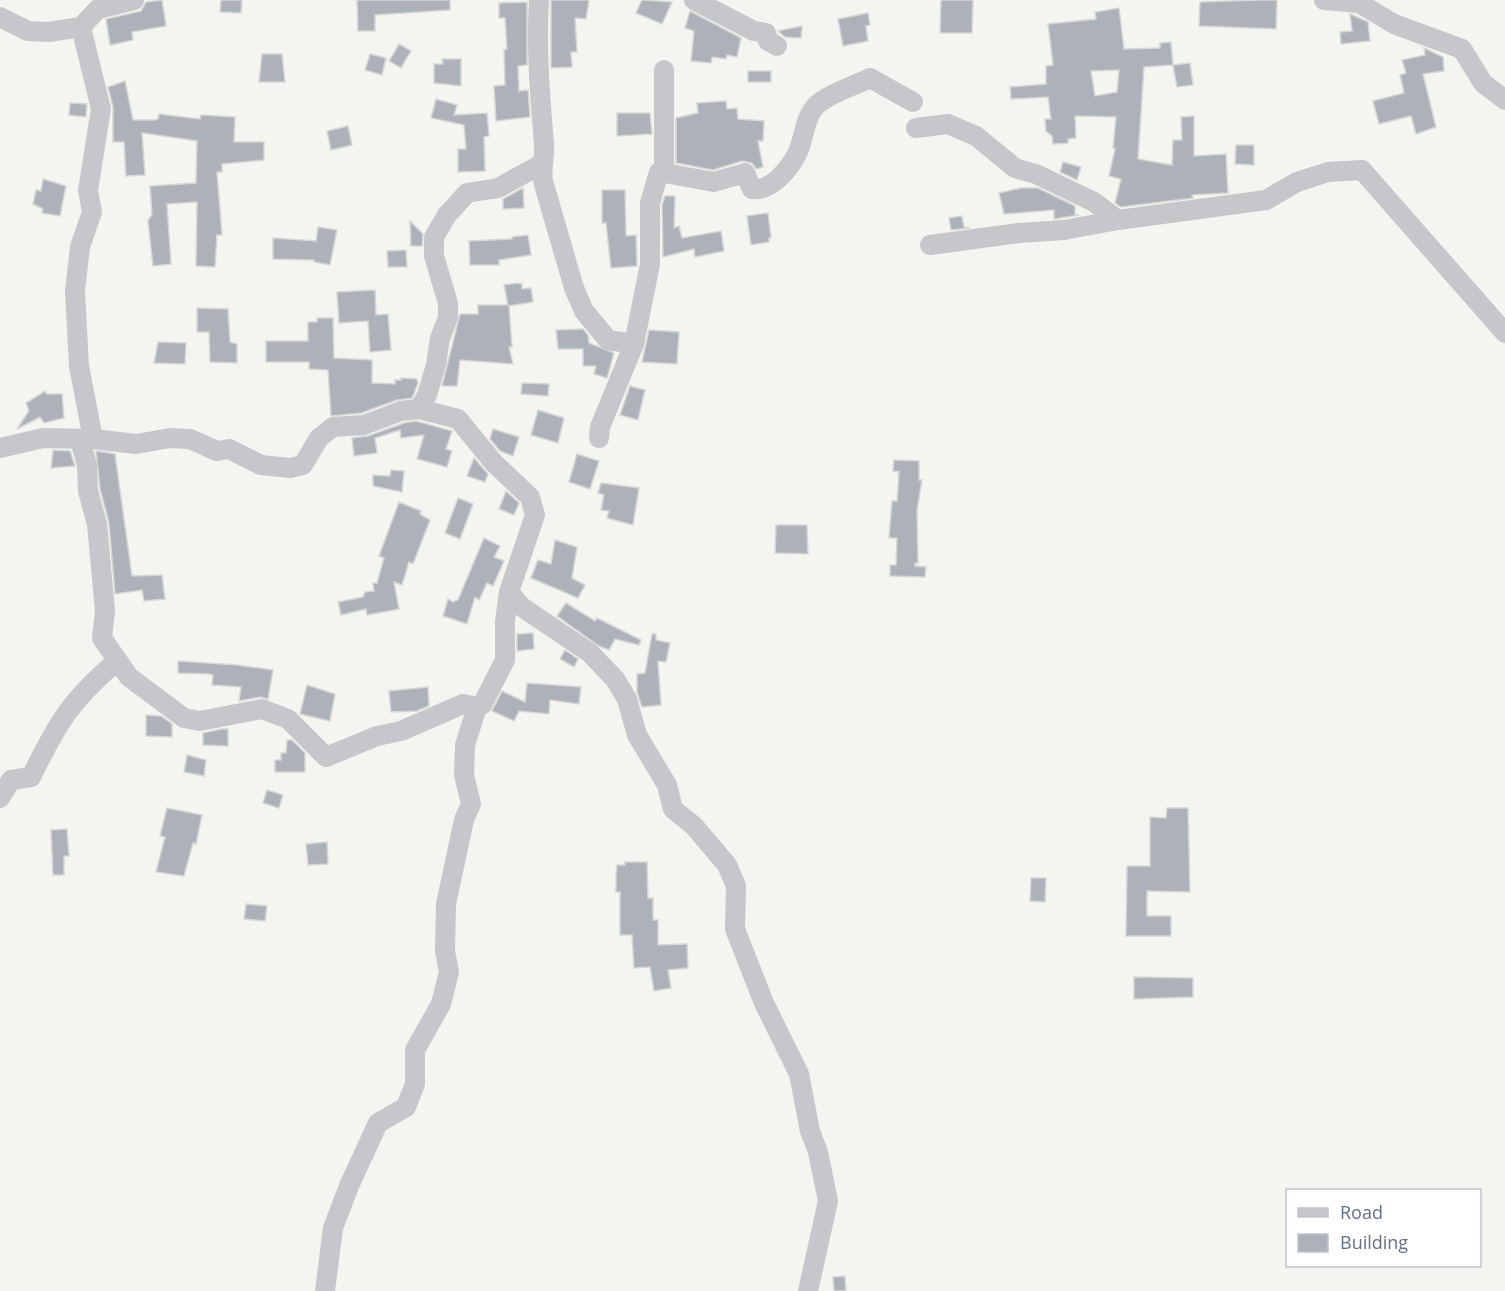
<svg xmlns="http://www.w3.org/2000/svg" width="1505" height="1291" viewBox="0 0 1505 1291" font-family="'Open Sans',sans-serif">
<rect width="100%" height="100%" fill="#f4f5f1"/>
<!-- building -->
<g fill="#adb2ba" stroke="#d6d6d4" stroke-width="1.5" fill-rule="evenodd">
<path d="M162,0l4,26 -34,6 1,8 -23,5 -4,-26 35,-8 5,-9z"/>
<path d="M221,0h21l-1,13 -21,-1z"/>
<path d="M357,0h93v10l-75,5v16h-17z"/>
<path d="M551,0h38l-3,19 -11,-1 2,34h-6l1,15 -21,1z"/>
<path d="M642,0l30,2 -10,22 -26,-11z"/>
<path d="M941,0h32l-1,33h-32z"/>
<path d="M1259,0h18l-1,29 -77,-3 1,-24z"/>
<path d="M527,2v63l-9,1 1,25 9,-1 2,27 -34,4 -2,-35 11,-1 -1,-35 3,-1 -2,-31h-6v-15z"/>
<path d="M1119,8l5,41 36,-1v-5l11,-1 2,23 -29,2 -6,92 34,6 1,-25h9l-1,-23 13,-1v40l32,-2 2,39 -36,2 1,3 -72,9 -6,-4 6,-24 -12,-3 6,-27 -2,-1 3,-31 -41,-1 1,22 -8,1v4l-15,1 -1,-8 -6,-5 -1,-12h6l-3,-22 -37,2 -1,-12 36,-3v-18l7,-1 -5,-41 48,-5 -1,-7zM1119,70l-2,22 -22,4 -4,-25z"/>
<path d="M690,11l51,27 -4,19 -10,-2 -1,4 -14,-2 -1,6 -20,-2 3,-30 -9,-3z"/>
<path d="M868,13l2,12 -4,1 2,15 -25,5 -5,-27z"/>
<path d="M1350,14l18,8 2,19 -29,3 -1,-12 12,-1z"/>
<path d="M802,26l-1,12 -16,-1 -7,-6z"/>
<path d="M399,44l12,7 -10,17 -12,-7z"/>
<path d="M1424,48l19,9 1,14 -21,3 13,53 -20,7 -5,-18 -32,8 -6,-23 31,-8 -4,-18 6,-2 -4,-13 23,-5z"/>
<path d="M262,54h20l3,28h-26z"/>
<path d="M370,54l16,4 -4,17 -17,-5z"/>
<path d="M442,59h19v27l-27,-3v-19h9z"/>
<path d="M1190,63l3,22 -16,2 -4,-22z"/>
<rect x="748" y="71" width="23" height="11"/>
<path d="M125,81l8,39h22l3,-1 1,-5 41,5 1,-4 34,2 -1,25h30v18l-42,4v8h-5l5,63h-5l-2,32 -19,-1 1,-64 -30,2 4,60 -18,2 -5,-45 4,-7 -2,-28 46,-3 1,-42 -55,-8 3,42 -19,1 -2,-34h-11v-35l-5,-20z"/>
<path d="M436,99l21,6 -3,10 33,-2 2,23 -5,1 1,34 -27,1v-23h8l-2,-24 -33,-7z"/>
<path d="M726,101l1,8 10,-1 1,11 26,2 -1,20h-5l5,26 -7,2 -4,-6 -10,-2 -29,9 -37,-7v-45l22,-5 -1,-10z"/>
<path d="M70,103l17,1 -1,13 -17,-2z"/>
<path d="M617,113h33l2,21 -35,2z"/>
<path d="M348,126l4,19 -21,5 -4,-19z"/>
<path d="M1236,145h18v20l-19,-1z"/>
<path d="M1063,162l18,5 -4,13 -17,-8z"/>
<path d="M43,179l23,7 -6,30 -18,-3 1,-4 -10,-5 3,-14 5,1z"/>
<path d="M523,188l1,20 -21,1v-10z"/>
<path d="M1021,188h17l37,18v9h4l-25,4v-9l-50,4 -5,-21z"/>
<path d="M602,190h23l1,46 10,-1 1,31 -26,2 -5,-45h-4z"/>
<path d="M665,196h10l-1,32 5,-2 3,12 39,-7 3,20 -29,6 -1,-8 -31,8 -1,-52z"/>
<path d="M768,213l3,25h-2v4l-18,3 -4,-29z"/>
<path d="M962,216l2,11 6,1 -19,2 -2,-12z"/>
<path d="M410,221l13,13 -1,12h-11z"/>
<path d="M318,227l19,3 -7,35 -16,-3v-2l-41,-1v-21l43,3z"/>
<path d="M528,235l3,20 -32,5v5h-29l-1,-24 43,-2v-2z"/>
<path d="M406,250l1,17h-19l-1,-16z"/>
<path d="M517,283l5,1v5l9,-1 2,14 -24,4 3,41h-3l4,17 -53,-4 -3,26h-15l18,-72h18v-9h30l-4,-20z"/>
<path d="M375,290l1,25 12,-1 3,36 -21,2 -2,-31 -29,2 -2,-31z"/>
<path d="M197,308l31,1 2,33 7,2v19l-27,-1 -1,-30h-12z"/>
<path d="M317,318h16l1,40 38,2v23l23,1v-4h6v-2l16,1 1,4 -6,15 -15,2 -36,13 -30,3 -3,-46 -19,-1v-7h-43v-21h42v-19h9z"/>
<path d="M583,329l5,6 1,8 25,10 -7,25 -13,-4 2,-8h-13v-17h-25l-2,-19z"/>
<path d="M649,330l30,2 -2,32 -35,-2z"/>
<path d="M158,342l28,1 -1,21 -31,-1z"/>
<path d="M522,383l27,1 -1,12 -27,-2z"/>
<path d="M630,386l15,4 -7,30 -18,-5z"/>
<path d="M45,391l2,3h15l2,24 -20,5 -4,-6 -23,12 12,-18 -3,-8z"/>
<path d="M538,410l26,8 -6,25 -27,-8z"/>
<path d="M416,421l36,10 -6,18 6,2 -5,16 -30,-8 7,-24 -23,3 -1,-8 -25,8 2,15 -23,3 -2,-18 16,-2 36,-13z"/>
<path d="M493,429l26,8 -6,19 -13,-5 -10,-12z"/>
<path d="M53,450l17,1 5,15 -24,2z"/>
<path d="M96,451l19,3 17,122 30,-1 3,24 -21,2 -2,-11 -27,4 -6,-71 -9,-34z"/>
<path d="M577,454l22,7 -9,28 -21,-7z"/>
<path d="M474,458l14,16 -3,8 -18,-6z"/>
<path d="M894,460l25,1v19h3l-5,30 1,53h-3v3l11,1 -1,10 -35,-1v-11h6l1,-27h-8l3,-37h5l2,-29 -6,-1z"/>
<path d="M391,470l13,1 -2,21 -29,-6v-11l17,1z"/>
<path d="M601,483l38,5 -6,37 -26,-7 2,-7 -8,-1 3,-15 -6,-2z"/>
<path d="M506,491l13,12 -5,12 -15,-6z"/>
<path d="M458,498l15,6 -13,35 -15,-6z"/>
<path d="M399,502l22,9 -1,3 10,6 -17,44 -4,-2 -7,23 -8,-3 5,27 -32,6 -1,-6 -25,6 -3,-13 25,-5 2,-5 9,-1 -1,-8h4l7,-25 -5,-2z"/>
<path d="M776,525h31l1,29 -33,-1z"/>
<path d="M484,538l16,8 -6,11 10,4 -11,25 -6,-3 -8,17 -4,-3 -8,27 -24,-8 5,-17 5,3 5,-2z"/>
<path d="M555,540l22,7 -5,31 13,7 -7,13 -47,-20 7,-18 13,4z"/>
<path d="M566,603l29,18 2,-3 44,22 -2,5 -24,-6 -6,11 -10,-4 -42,-30z"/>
<path d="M533,633l1,16 -17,2v-17z"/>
<path d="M652,634h4v6l14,3 -4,19 -8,-1 3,44 -19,2 -5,-15v-18l8,-1z"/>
<path d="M565,650l13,9 -4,8 -14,-8z"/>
<path d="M178,661l59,4 36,5 -5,29 -8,-2 -21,4 2,-14 -29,-2 1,-10 -4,-1 -31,-1z"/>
<path d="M527,683l54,4 -2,17 -29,-4 -1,14 -30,-3 -5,10 -22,-10 10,-20 23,11z"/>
<path d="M307,685l28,9 -5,27 -30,-7z"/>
<path d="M428,687l1,19 -12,5 -26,1 -2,-21z"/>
<path d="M146,715l15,1 11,8v13l-26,-1z"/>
<path d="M222,729h6v17l-25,-1v-12z"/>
<path d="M287,740h5l13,13v19h-30v-12h6v-7h5z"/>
<path d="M187,755l19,5 -2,16 -20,-4z"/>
<path d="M267,790l16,5 -4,13 -16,-5z"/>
<path d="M167,808l35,7 -6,29 -3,-1 -9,33 -28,-4 9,-35 -5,-1z"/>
<path d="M1167,808h21l2,84 -43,-1v25h24v20h-45l1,-70h23v-49l16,1z"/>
<path d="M67,829l2,27h-5v19h-11l-2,-45z"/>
<path d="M327,842l1,22 -20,1 -2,-21z"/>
<path d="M625,862h22l1,36h5v22h5v25l29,-1 1,24 -20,2 3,18 -17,3 -4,-24 -16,1 -2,-33h-12v-43h-4v-17l1,-10h8z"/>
<path d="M1031,878h15l-1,24 -15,-1z"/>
<path d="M246,904l21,2 -2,15 -21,-2z"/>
<path d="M1134,977l59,1v19l-59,2z"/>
<path d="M845,1276l1,15h-12l-1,-14z"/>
</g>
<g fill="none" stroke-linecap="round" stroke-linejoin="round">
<!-- minor -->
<g stroke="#c5c7cb" stroke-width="20">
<path d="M539,0c-3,48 1,96 5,144 1,13 -3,23 -1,37l31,107 10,23 24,29 26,4"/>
<path d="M694,0l60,31 12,2 2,8 9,5"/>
<path d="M1324,0l35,3 35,21 68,25 21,34 22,17"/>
<path d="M0,17l28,14 21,1 32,-5 17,-18 36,-9"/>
<path d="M664,70v101"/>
<path d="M916,128l32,-4 28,12 39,32 21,6 58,28 24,18"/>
<path d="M930,245l89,-12 45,-3 54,-10 148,-20 31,-18 31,-10 34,-2 143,163"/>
<path d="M419,409l39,10 36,44 36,34 5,18 -26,77 13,15 68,46 25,26 12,20 10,36 30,50 6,24 21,17 33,39 9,21 -1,43 29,74 35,71 11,57 8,21 10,49 -20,90"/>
<path d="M599,438l1,-11 34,-83 16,-80v-61l9,-31 55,10 31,-9 7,16c19,3 37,-20 45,-35 8,-16 7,-39 22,-51 14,-11 35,-17 51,-25l43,24"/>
<path d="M93,439l43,5 34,-6 20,1 27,12 12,-2 32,16 29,3 13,-3 16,-27 14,-11 31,-2 37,-14 18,-2 8,-14 9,-30 4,-27 8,-20v-15l-14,-47v-19l13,-22 20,-22 31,-5 42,-23"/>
<path d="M80,440l7,25 1,26 9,33 8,87 -3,27 27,39 55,41 16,3 62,-12 26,10 38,38 51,-21 24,-5 62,-27 14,3"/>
<path d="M0,448l43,-10 50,1 -14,-73 -4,-75 5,-44 12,-35 -4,-22 13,-81 -20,-82"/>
<path d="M0,798l11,-18 20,-3c26,-53 39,-76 85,-115"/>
<path d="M325,1291l8,-63 16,-42 29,-63 28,-16 9,-23v-34l26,-46 8,-32 -4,-21 1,-47 18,-84 7,-16 -7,-29 1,-30 12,-38 5,-2 23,-45v-39l4,-29"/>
</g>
</g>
<!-- legend -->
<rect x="1286" y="1189" width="195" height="78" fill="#ffffff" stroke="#c1c5cd" stroke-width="1.5"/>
<rect x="1298" y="1208" width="30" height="9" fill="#c5c7cb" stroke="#c1c5cd" stroke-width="1.5"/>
<text x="1340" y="1219" font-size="18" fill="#636f83">Road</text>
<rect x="1298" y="1234" width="30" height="18" fill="#adb2ba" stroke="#c1c5cd" stroke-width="1.5"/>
<text x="1340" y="1249" font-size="18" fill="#636f83">Building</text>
</svg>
